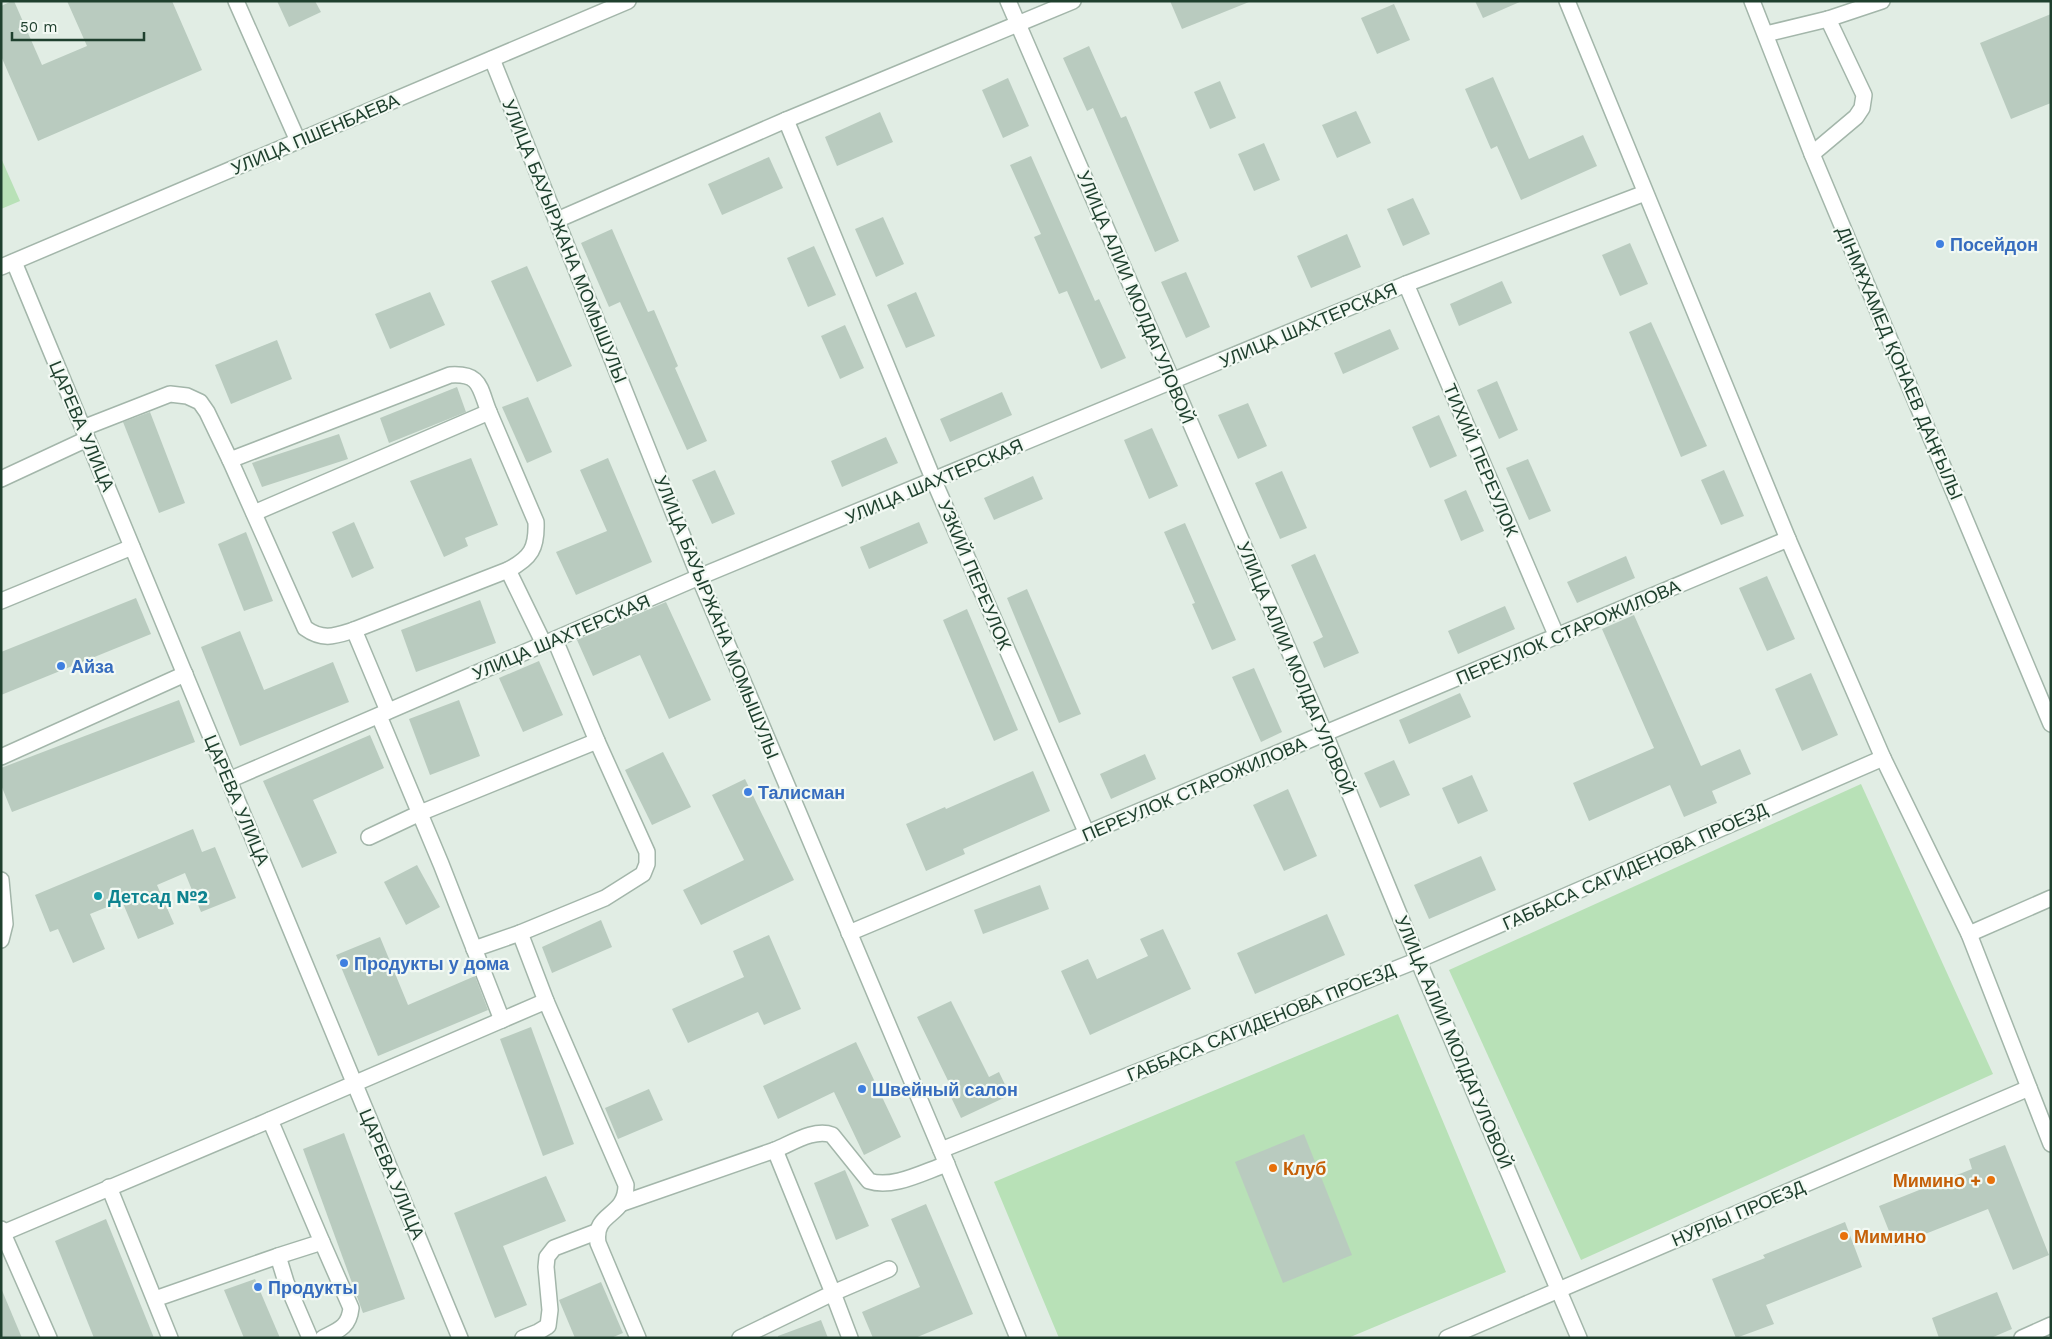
<svg xmlns="http://www.w3.org/2000/svg" width="2052" height="1339" viewBox="0 0 2052 1339" font-family="'Work Sans',sans-serif">
<rect width="100%" height="100%" fill="#e1ede4"/>
<!-- green -->
<g fill="#b8e1b7">
<path d="M1,158l19,43 -19,8z"/>
<path d="M1861,784l132,290 -412,186 -132,-290z"/>
<path d="M1398,1014l108,258 -158,66h-289l-65,-156z"/>
</g>
<!-- building -->
<g fill="#b9cbbf">
<path d="M12,1h2l28,64 45,-19 -20,-45h105l30,69 -164,71 -37,-85v-50z"/>
<path d="M277,1h38l6,11 -32,15z"/>
<path d="M1170,1h79v1l-67,27z"/>
<path d="M1475,1h47l-39,17z"/>
<path d="M1394,4l16,36 -33,14 -16,-36z"/>
<path d="M2051,14v89l-40,16 -31,-76z"/>
<path d="M1089,46l32,72 5,-2 53,125 -24,11 -62,-144 -6,3 -24,-53z"/>
<path d="M1493,77l36,82 54,-24 14,31 -76,34 -24,-54 -6,3 -26,-60z"/>
<path d="M1008,78l21,48 -26,12 -21,-48z"/>
<path d="M1220,81l16,37 -26,11 -16,-37z"/>
<path d="M1356,111l15,32 -34,15 -15,-33z"/>
<path d="M880,112l13,30 -56,24 -12,-29z"/>
<path d="M1264,143l16,37 -26,11 -16,-37z"/>
<path d="M1031,156l64,145 4,-2 27,59 -25,11 -34,-78 -8,3 -25,-57 7,-3 -31,-69z"/>
<path d="M769,157l14,31 -61,27 -14,-31z"/>
<path d="M1413,198l17,36 -27,12 -16,-37z"/>
<path d="M883,217l21,47 -28,13 -21,-48z"/>
<path d="M612,229l36,83 6,-2 24,56 -3,2 32,73 -20,9 -67,-148 -11,5 -28,-64z"/>
<path d="M1347,234l14,33 -50,21 -14,-32z"/>
<path d="M1630,243l18,41 -28,12 -18,-41z"/>
<path d="M814,246l22,49 -28,12 -21,-49z"/>
<path d="M527,266l45,100 -35,16 -46,-101z"/>
<path d="M1186,272l24,55 -24,11 -25,-56z"/>
<path d="M1502,281l10,22 -53,23 -9,-22z"/>
<path d="M430,292l15,33 -55,24 -15,-35z"/>
<path d="M916,292l19,44 -29,12 -19,-43z"/>
<path d="M1651,322l56,124 -26,11 -52,-125z"/>
<path d="M845,325l19,43 -24,11 -19,-43z"/>
<path d="M1390,329l9,20 -56,25 -9,-21z"/>
<path d="M277,340l15,39 -61,25 -16,-39z"/>
<path d="M1497,381l21,49 -19,9 -22,-49z"/>
<path d="M457,387l9,25 -77,31 -9,-25z"/>
<path d="M1002,392l10,23 -62,27 -10,-23z"/>
<path d="M528,397l24,55 -25,11 -25,-56z"/>
<path d="M1248,403l19,43 -29,13 -20,-44z"/>
<path d="M150,412l35,91 -26,10 -36,-91z"/>
<path d="M1439,415l18,41 -27,12 -18,-41z"/>
<path d="M1152,428l26,58 -29,13 -25,-59z"/>
<path d="M339,434l9,25 -86,28 -10,-24z"/>
<path d="M886,437l12,26 -56,24 -11,-26z"/>
<path d="M471,458l27,67 -33,13 3,8 -24,11 -34,-76z"/>
<path d="M608,458l44,104 -76,33 -20,-43 51,-21 -27,-61z"/>
<path d="M1528,459l23,52 -22,9 -23,-52z"/>
<path d="M715,470l20,44 -23,10 -20,-44z"/>
<path d="M1724,470l20,46 -23,9 -20,-45z"/>
<path d="M1282,471l25,57 -27,11 -25,-56z"/>
<path d="M1033,476l10,23 -49,21 -10,-22z"/>
<path d="M1466,490l18,41 -23,10 -17,-41z"/>
<path d="M354,522l20,46 -22,10 -20,-46z"/>
<path d="M919,522l9,21 -59,26 -9,-22z"/>
<path d="M1185,523l51,117 -24,10 -20,-46 3,-1 -31,-71z"/>
<path d="M246,532l27,69 -29,10 -26,-67z"/>
<path d="M1315,554l44,99 -35,15 -11,-26 10,-5 -32,-72z"/>
<path d="M1626,556l9,22 -58,25 -10,-21z"/>
<path d="M1767,576l28,63 -28,12 -28,-63z"/>
<path d="M1027,589l54,125 -22,9 -52,-125z"/>
<path d="M136,598l15,36 -150,61v-43z"/>
<path d="M480,600l16,43 -80,29 -15,-42z"/>
<path d="M666,602l45,98 -42,19 -29,-64 -47,21 -16,-36z"/>
<path d="M1505,606l10,23 -57,25 -10,-23z"/>
<path d="M967,609l51,121 -24,11 -51,-121z"/>
<path d="M1634,615l67,151 39,-17 11,25 -39,17 5,12 -33,14 -14,-32 -81,36 -16,-38 81,-35 -52,-119z"/>
<path d="M240,631l24,59 69,-28 16,40 -109,44 -39,-99z"/>
<path d="M539,661l24,54 -40,17 -24,-54z"/>
<path d="M1254,668l28,64 -21,10 -29,-65z"/>
<path d="M1811,673l27,62 -36,16 -27,-62z"/>
<path d="M1460,693l11,24 -62,27 -10,-24z"/>
<path d="M179,700l16,42 -183,70 -11,-27v-17z"/>
<path d="M459,700l21,56 -50,19 -21,-56z"/>
<path d="M370,735l14,33 -71,32 24,53 -35,15 -39,-87z"/>
<path d="M663,752l28,55 -39,18 -27,-55z"/>
<path d="M1145,754l11,25 -45,20 -11,-25z"/>
<path d="M1394,760l16,35 -30,13 -16,-35z"/>
<path d="M1033,771l17,40 -87,38 2,5 -39,17 -20,-47 39,-17 1,2z"/>
<path d="M1472,775l16,36 -30,13 -16,-36z"/>
<path d="M745,779l49,101 -93,45 -18,-35 61,-30 -32,-65z"/>
<path d="M1288,789l29,67 -33,15 -31,-66z"/>
<path d="M193,829l9,23 13,-5 21,51 -35,14 -16,-39 -28,12 17,39 -36,15 -16,-38 -32,13 15,35 -32,14 -15,-34 -8,3 -15,-37z"/>
<path d="M1481,856l15,34 -67,29 -15,-34z"/>
<path d="M417,865l23,42 -34,18 -22,-43z"/>
<path d="M1040,885l9,24 -66,25 -9,-24z"/>
<path d="M1327,914l18,41 -90,39 -18,-41z"/>
<path d="M601,920l11,27 -60,26 -10,-26z"/>
<path d="M1163,929l28,60 -101,46 -29,-64 27,-12 9,20 51,-23 -8,-17z"/>
<path d="M769,935l32,74 -37,16 -6,-13 -70,31 -16,-34 72,-32 -11,-26z"/>
<path d="M380,937l28,68 67,-29 13,34 -110,46 -42,-101z"/>
<path d="M951,1001l38,76 10,-5 11,23 -49,23 -11,-23 4,-2 -37,-76z"/>
<path d="M531,1027l43,117 -31,12 -43,-117z"/>
<path d="M856,1042l45,95 -37,18 -30,-63 -56,27 -15,-33z"/>
<path d="M649,1089l14,31 -45,19 -13,-31z"/>
<path d="M344,1133l61,166 -42,14 -60,-164z"/>
<path d="M1304,1134l48,121 -69,28 -48,-121z"/>
<path d="M2005,1145l44,110 -36,15 -25,-61 -93,37 -16,-40 93,-37 -3,-10z"/>
<path d="M845,1170l24,56 -33,14 -22,-57z"/>
<path d="M546,1176l20,45 -63,25 24,59 -32,13 -41,-105z"/>
<path d="M926,1204l47,110 -58,24h-42l-11,-26 58,-25 -29,-68z"/>
<path d="M106,1219l48,119h-60l-39,-97z"/>
<path d="M1845,1222l17,45 -96,38 8,19 -38,14 -24,-59 53,-21 -2,-3z"/>
<path d="M255,1279l25,59h-36l-20,-48z"/>
<path d="M601,1282l22,51 -12,5h-36l-16,-38z"/>
<path d="M1,1288l21,50h-21z"/>
<path d="M1997,1292l15,37 -21,9h-52l-7,-20z"/>
<path d="M821,1320l7,18h-50v-2z"/>
</g>
<g fill="none" stroke-linecap="round" stroke-linejoin="round">
<!-- minor casing -->
<g stroke="#a3b6aa" stroke-width="18">
<g id="minor">
<path d="M236,1l62,140"/>
<path d="M1008,1l317,733 93,226 161,378"/>
<path d="M1567,1l221,538 95,219 86,176 82,210"/>
<path d="M1752,1l60,153 239,570"/>
<path d="M1766,34l62,-15 54,-18"/>
<path d="M492,59l207,518 242,573 77,188"/>
<path d="M786,120l148,361 153,353"/>
<path d="M1812,154l44,-37 6,-9 2,-13 -36,-76"/>
<path d="M557,220l229,-100 287,-119"/>
<path d="M14,262l446,1076"/>
<path d="M1,267l627,-266"/>
<path d="M1406,284l151,353"/>
<path d="M83,428l87,-34 17,2 13,6 7,10 23,48 75,168c18,13 30,8 49,2l34,81"/>
<path d="M230,460l220,-85c31,-2 29,12 39,37"/>
<path d="M1,479l86,-40"/>
<path d="M254,513l235,-101 47,110c1,26 -5,36 -28,48l-154,60"/>
<path d="M508,570l36,74"/>
<path d="M1,601l131,-54"/>
<path d="M555,640l42,101 50,111v12l-4,10 -38,24 -85,35 26,68 80,184c0,33 -33,26 -28,58l40,95"/>
<path d="M379,716l62,148 61,156"/>
<path d="M1,757l184,-83"/>
<path d="M229,780l470,-203 707,-293 239,-91"/>
<path d="M369,837l51,-24 177,-72"/>
<path d="M1,880l4,44 -4,16"/>
<path d="M849,933l939,-394"/>
<path d="M1969,934l82,-36"/>
<path d="M474,949l46,-16"/>
<path d="M775,1150c17,-7 40,-22 57,-15l37,46c24,8 54,-9 78,-17"/>
<path d="M941,1150l477,-190 465,-202"/>
<path d="M109,1187l61,151"/>
<path d="M623,1203l152,-53 58,143 -93,45"/>
<path d="M1,1229l48,109"/>
<path d="M3,1233l267,-113"/>
<path d="M322,1242l29,66c-2,19 -12,22 -28,30"/>
<path d="M278,1256l44,-14 -52,-122 276,-119"/>
<path d="M155,1299l123,-43 8,26 24,56"/>
<path d="M523,1338l15,-6 10,-6 2,-16 -4,-43 1,-10 7,-9 42,-16"/>
<path d="M850,1338l-17,-45 56,-24"/>
<path d="M1447,1338l582,-250"/>
<path d="M2022,1338l29,-13"/>
</g>
</g>
<!-- minor -->
<use href="#minor" stroke="#fff" stroke-width="15"/>
</g>
<!-- markers -->
<g fill="#3f7fe0" stroke="#f2f9f3" stroke-width="2">
<circle cx="1940" cy="244" r="5"/>
<circle cx="61" cy="666" r="5"/>
<circle cx="748" cy="792" r="5"/>
<circle cx="344" cy="963" r="5"/>
<circle cx="862" cy="1089" r="5"/>
<circle cx="258" cy="1287" r="5"/>
</g>
<circle fill="#0f9aa8" stroke="#f2f9f3" stroke-width="2" cx="98" cy="896" r="5"/>
<g fill="#e8710a" stroke="#f2f9f3" stroke-width="2">
<circle cx="1273" cy="1168" r="5"/>
<circle cx="1991" cy="1180" r="5"/>
<circle cx="1844" cy="1236" r="5"/>
</g>
<g text-anchor="middle" dominant-baseline="central" stroke-width="4.5" stroke-linejoin="round" paint-order="stroke">
<!-- street labels -->
<g font-size="18" fill="#1f402e" stroke="#f2f9f3">
<text transform="translate(315 134) rotate(-23)">УЛИЦА ПШЕНБАЕВА</text>
<text transform="translate(565 241) rotate(68)">УЛИЦА БАУЫРЖАНА МОМЫШУЛЫ</text>
<text transform="translate(1136 297) rotate(67)">УЛИЦА АЛИИ МОЛДАГУЛОВОЙ</text>
<text transform="translate(1308 325) rotate(-23)">УЛИЦА ШАХТЕРСКАЯ</text>
<text transform="translate(1900 363) rotate(67)">ДІНМҰХАМЕД ҚОНАЕВ ДАҢҒЫЛЫ</text>
<text transform="translate(82 426) rotate(67)">ЦАРЕВА УЛИЦА</text>
<text transform="translate(1481 460) rotate(67)">ТИХИЙ ПЕРЕУЛОК</text>
<text transform="translate(934 481) rotate(-23)">УЛИЦА ШАХТЕРСКАЯ</text>
<text transform="translate(975 575) rotate(67)">УЗКИЙ ПЕРЕУЛОК</text>
<text transform="translate(717 617) rotate(68)">УЛИЦА БАУЫРЖАНА МОМЫШУЛЫ</text>
<text transform="translate(1568 632) rotate(-23)">ПЕРЕУЛОК СТАРОЖИЛОВА</text>
<text transform="translate(561 637) rotate(-23)">УЛИЦА ШАХТЕРСКАЯ</text>
<text transform="translate(1296 668) rotate(67)">УЛИЦА АЛИИ МОЛДАГУЛОВОЙ</text>
<text transform="translate(1194 789) rotate(-23)">ПЕРЕУЛОК СТАРОЖИЛОВА</text>
<text transform="translate(237 800) rotate(67)">ЦАРЕВА УЛИЦА</text>
<text transform="translate(1635 866) rotate(-24)">ГАББАСА САГИДЕНОВА ПРОЕЗД</text>
<text transform="translate(1261 1022) rotate(-22)">ГАББАСА САГИДЕНОВА ПРОЕЗД</text>
<text transform="translate(1454 1042) rotate(67)">УЛИЦА АЛИИ МОЛДАГУЛОВОЙ</text>
<text transform="translate(392 1174) rotate(67)">ЦАРЕВА УЛИЦА</text>
<text transform="translate(1738 1213) rotate(-23)">НУРЛЫ ПРОЕЗД</text>
</g>
<!-- shop labels -->
<g font-size="18" font-weight="bold" fill="#366cbe" stroke="#f2f9f3" text-anchor="start">
<text x="1950" y="244">Посейдон</text>
<text x="71" y="666">Айза</text>
<text x="758" y="792">Талисман</text>
<text x="354" y="963">Продукты у дома</text>
<text x="872" y="1089">Швейный салон</text>
<text x="268" y="1287">Продукты</text>
</g>
<!-- culture labels -->
<g font-size="18" font-weight="bold" fill="#0d838f" stroke="#f2f9f3" text-anchor="start">
<text x="108" y="896">Детсад №2</text>
</g>
<!-- food labels -->
<g font-size="18" font-weight="bold" fill="#c56008" stroke="#f2f9f3" text-anchor="start">
<text x="1283" y="1168">Клуб</text>
<text x="1981" y="1180" text-anchor="end">Мимино +</text>
<text x="1854" y="1236">Мимино</text>
</g>
</g>
<!-- border -->
<rect width="2052" height="1339" fill="none" stroke="#1f402e" stroke-width="5"/>
<!-- scale -->
<path d="M12 32v8h132v-8" fill="none" stroke="#1f402e" stroke-width="2.5"/>
<text x="20" y="32" font-size="15" fill="#1f402e" stroke="#f2f9f3" stroke-width="4" paint-order="stroke">50 m</text>
</svg>
